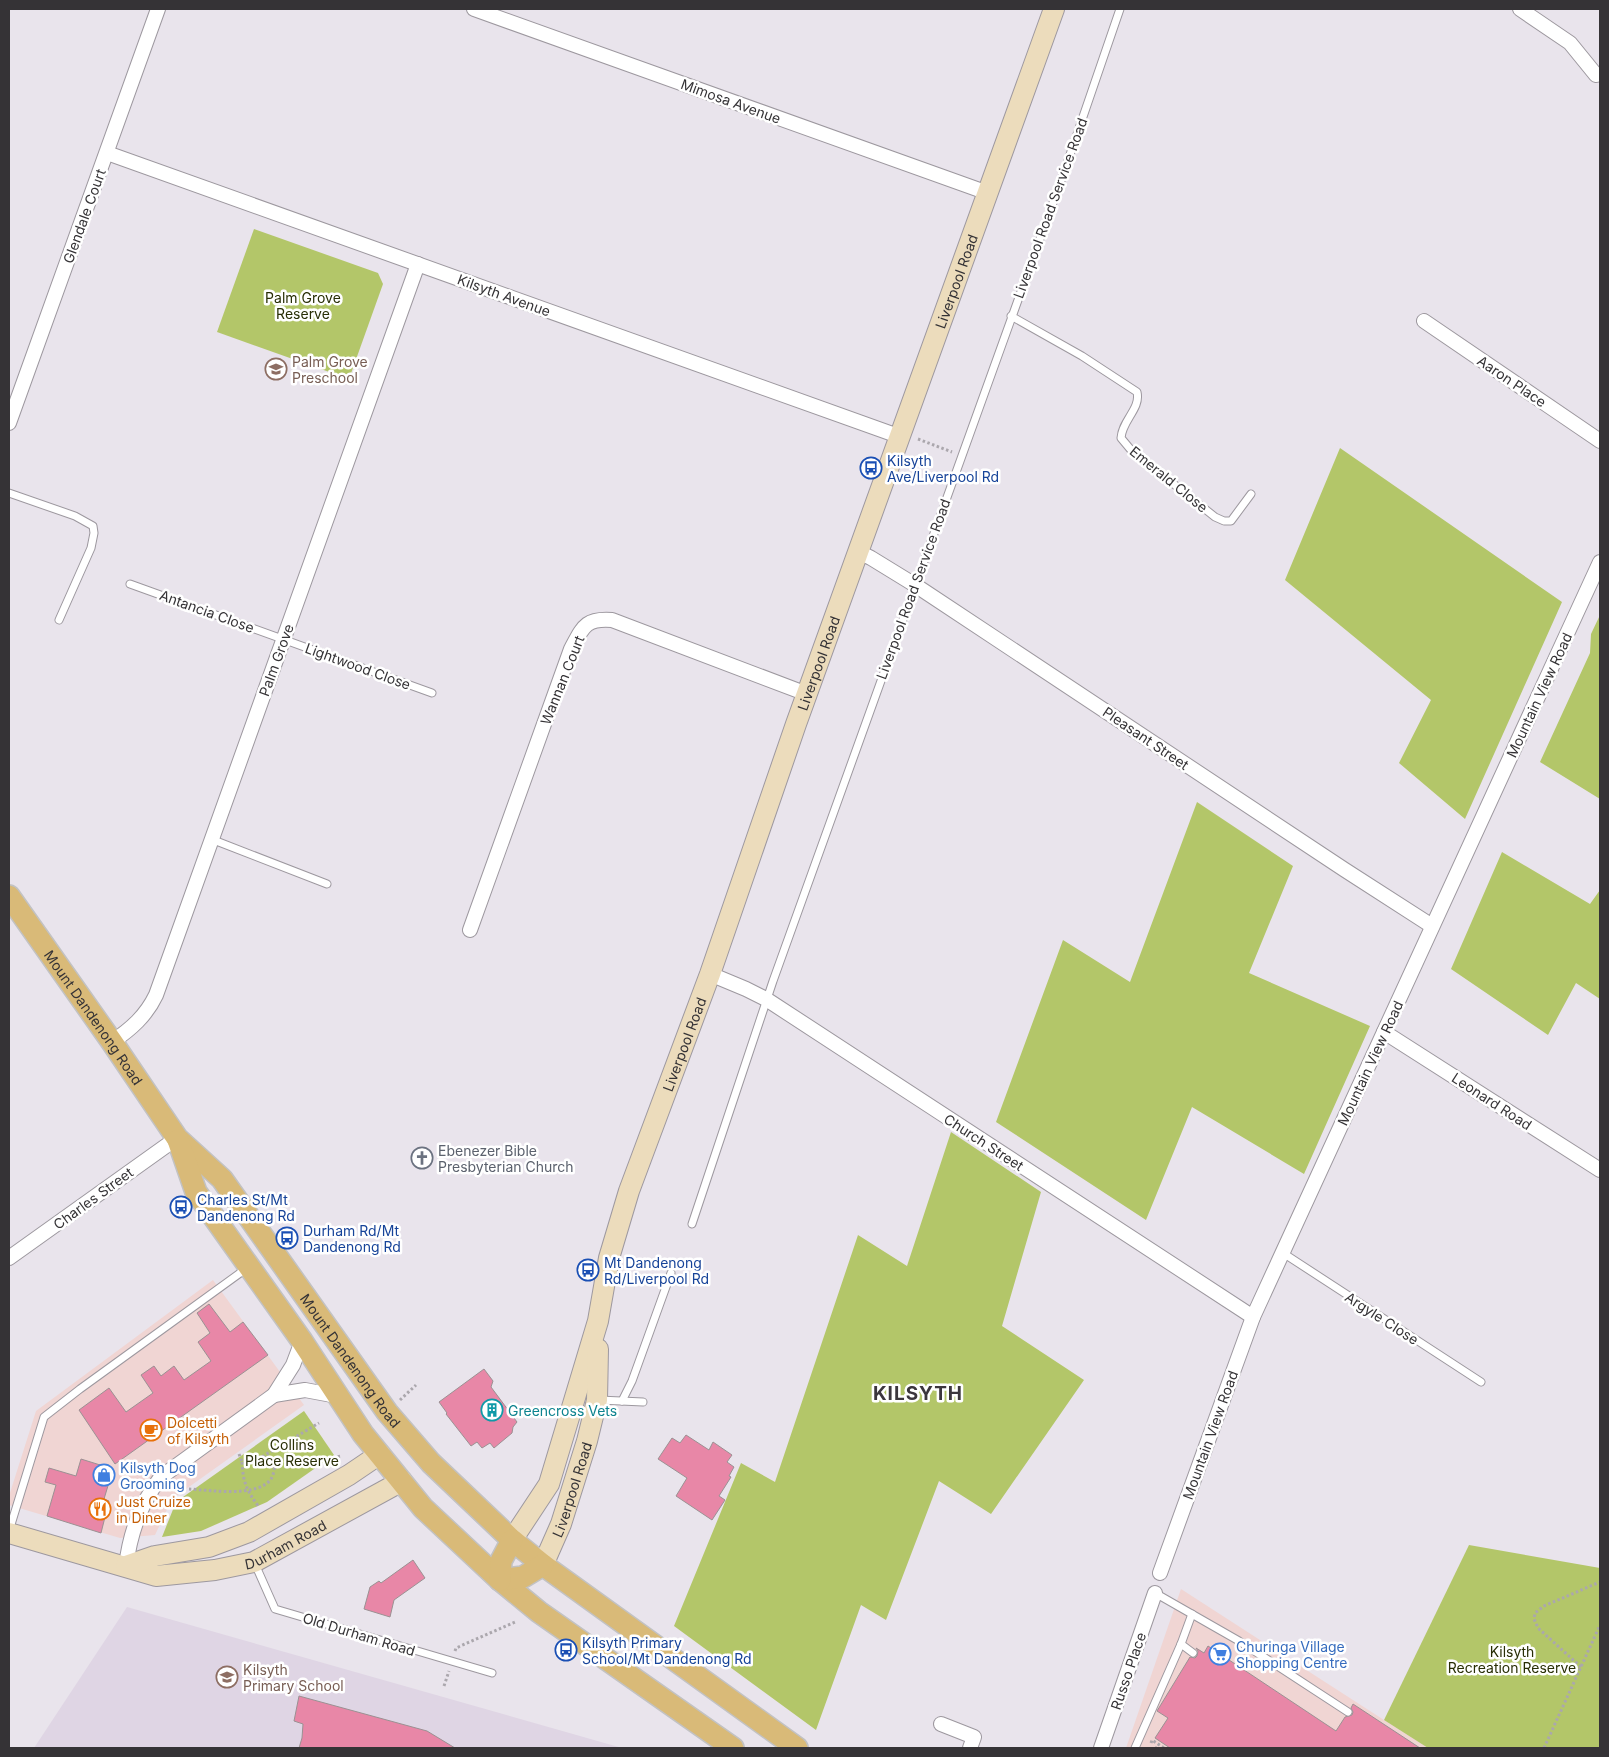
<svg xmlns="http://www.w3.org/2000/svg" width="1609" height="1757" viewBox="0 0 1609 1757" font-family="Inter,sans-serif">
<rect width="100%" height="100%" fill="#e9e4ec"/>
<!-- commercial -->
<g fill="#f0d5d3">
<path d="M213,1280l91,125 -132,94 -17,36 -35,3 -111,-33v-9l27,-85z"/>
<path d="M1181,1589l203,131 44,28h-302z"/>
</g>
<!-- built -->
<path fill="#dfd5e4" d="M127,1607l495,141h-588z"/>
<!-- green -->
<g fill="#b3c669">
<path d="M254,229l124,44 5,11 -34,95 -132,-47z"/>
<path d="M1340,448l222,154 -97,217 -66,-56 32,-63 -146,-120z"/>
<path d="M1600,615v184l-60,-37 50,-109 1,-19z"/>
<path d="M1197,802l96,64 -44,107 121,53 -66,148 -112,-67 -46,113 -150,-98 67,-182 67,42z"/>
<path d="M1502,852l88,52 10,-14v109l-24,-16 -28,52 -97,-66z"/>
<path d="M951,1132l90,60 -39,134 82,54 -93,134 -52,-33 -53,139 -25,-15 -45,125 -142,-104 67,-163 34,19 83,-247 49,31z"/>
<path d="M304,1411l30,44 -67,47 -66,29 -39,6 14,-35z"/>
<path d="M1469,1545l131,23v180h-172l-44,-28z"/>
</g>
<!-- building -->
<g fill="#e887a7" stroke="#9b9193">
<path d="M209,1304l21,28 13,-10 25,33 -153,109 -36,-54 30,-22 17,24 27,-19 -12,-18 13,-9 7,10 13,-10 10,14 27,-19 -13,-19 12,-9 -13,-20z"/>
<path d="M484,1369l9,12 -2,6 26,35 -4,5 -1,6 -18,15 -4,-5 -8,5 -5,-6 -6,4 -25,-32 1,-1 -8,-11z"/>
<path d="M686,1435l23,15 4,-8 19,13 -5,7 7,5 -5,9 2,1 -12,19 6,4 -13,20 -36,-24 11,-18 -29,-19 14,-21 8,5z"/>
<path d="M81,1459l32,10 -9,30 5,2 -8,32 -54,-17 9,-31 -11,-3 4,-14 27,8z"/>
<path d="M413,1560l12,18 -31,22 -4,17 -26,-8 6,-22 9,-6 2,2z"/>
<path d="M1208,1646l128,85 9,-14 7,-2 1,-3 -2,-4 2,-4 67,44h-250l-15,-10 13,-20 -11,-7 33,-54 5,1 2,-2 1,-5 -2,-3 8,5z"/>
<path d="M299,1696l128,35 28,17h-156l3,-10 1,-14 -9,-3z"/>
</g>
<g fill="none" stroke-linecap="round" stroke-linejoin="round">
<!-- lane casing -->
<g stroke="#9d989f" stroke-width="9">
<g id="lane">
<path d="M1011,316l71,40 55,36c4,17 -15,28 -16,46l10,12 84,67 9,4h7l20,-27"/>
<path d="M9,493l66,23 18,10 1,7 -3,15 -32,72"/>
<path d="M130,584l302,109"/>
<path d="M211,839l116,45"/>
<path d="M692,1224l81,-243 290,-806 57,-166"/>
<path d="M1283,1253l198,129"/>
<path d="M599,1400l44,2"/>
<path d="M622,1401l10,-20 39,-108"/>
<path d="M9,1531l35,-114 36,-28 167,-121"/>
<path d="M255,1564l20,45 217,64"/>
<path d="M1155,1593l84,48 109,71"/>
<path d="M1181,1644l12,9"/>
<path d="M1135,1748l46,-104 11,-30"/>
</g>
</g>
<!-- street casing -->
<g stroke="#9d989f" stroke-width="16">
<g id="street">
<path d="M474,9l514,184"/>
<path d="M1520,9l50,34 26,32"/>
<path d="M107,153l794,284"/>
<path d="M1424,321l176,120"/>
<path d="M9,423l149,-414"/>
<path d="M859,552l12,6 44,27 430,285 87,56"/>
<path d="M470,930l101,-281c12,-22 14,-31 41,-29l195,74"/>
<path d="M710,974l36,15 20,10 487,318"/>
<path d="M1384,1032l216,138"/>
<path d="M112,1042c19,-13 34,-26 44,-47l262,-731"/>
<path d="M9,1258l168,-120"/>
<path d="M274,1395l31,-5 32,6"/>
<path d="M126,1566c4,-32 15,-64 35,-89l113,-82 19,-30 9,-24"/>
<path d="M1160,1573l93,-256 347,-755"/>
<path d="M941,1724l33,13 -4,11"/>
<path d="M1101,1748l54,-155"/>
</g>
</g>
<!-- secondary casing -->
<g stroke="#9d989f" stroke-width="22">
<g id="secondary">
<path id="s1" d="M9,1533l147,43 59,-6 39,-8 148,-81"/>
<path id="s2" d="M512,1540l37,-56 49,-163 11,-63 20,-67 81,-217 86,-250 258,-715"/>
<path id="s3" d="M543,1565l18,-41 26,-83 10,-41 1,-51"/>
<path d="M126,1566l29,-10 54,-9 40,-15 100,-57 31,-21"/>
</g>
</g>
<!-- primary casing -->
<g stroke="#c2c2c3" stroke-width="24">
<g id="primary">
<path id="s4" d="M9,896l103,146 65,96 45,41 165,233 44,51 81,77 31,25 254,183"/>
<path d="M178,1140l18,52 106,149 61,93 60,74 77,72 39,32 194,136"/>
<path d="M500,1580l23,-3 20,-12"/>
<path d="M500,1580l1,-19 11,-21"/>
</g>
</g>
<!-- path -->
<g stroke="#aba7ad" stroke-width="3" stroke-dasharray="2.5 2.5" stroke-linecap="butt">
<path d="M918,439l34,13"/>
<path d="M400,1400l16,-15"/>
<path d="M239,1454l3,8 13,-1 64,-38"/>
<path d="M264,1457l11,3 13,-2 20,4 34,-6"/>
<path d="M242,1462c1,21 5,29 17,45"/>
<path d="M189,1489c21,1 68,9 82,-10 3,-5 4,-13 4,-19"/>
<path d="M455,1651l1,-3 59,-26"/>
<path d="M1581,1667l-43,-39 -4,-9 1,-6 9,-7 56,-24"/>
<path d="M444,1686l5,-15"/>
<path d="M1151,1743l1,-3 12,8"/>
<path d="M1155,1748h2"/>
<path d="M1544,1748l56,-123"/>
</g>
<!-- lane -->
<use href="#lane" stroke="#fff" stroke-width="7"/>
<!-- street -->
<use href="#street" stroke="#fff" stroke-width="14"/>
<!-- secondary -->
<use href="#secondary" stroke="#ecdcbc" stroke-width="20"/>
<!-- primary -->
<use href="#primary" stroke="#d9ba78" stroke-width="21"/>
</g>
<!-- icons -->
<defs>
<g id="school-ring" transform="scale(1.125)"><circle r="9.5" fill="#fff" stroke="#8d6e63" stroke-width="1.5"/><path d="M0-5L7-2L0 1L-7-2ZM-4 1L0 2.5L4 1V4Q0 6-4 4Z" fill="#8d6e63"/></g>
<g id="bus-ring" transform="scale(1.125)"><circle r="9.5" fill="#fff" stroke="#1a4fb4" stroke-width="1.5"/><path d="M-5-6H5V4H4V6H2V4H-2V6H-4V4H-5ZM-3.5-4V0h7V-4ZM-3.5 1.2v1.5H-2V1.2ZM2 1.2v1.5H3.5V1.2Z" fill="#1a4fb4"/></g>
<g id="church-ring" transform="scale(1.125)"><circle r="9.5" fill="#fff" stroke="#6b7280" stroke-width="1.5"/><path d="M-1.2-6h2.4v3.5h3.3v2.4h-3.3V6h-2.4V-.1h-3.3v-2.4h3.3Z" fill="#6b7280"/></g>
<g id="building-ring" transform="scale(1.125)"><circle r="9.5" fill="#fff" stroke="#0f9aa8" stroke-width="1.5"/><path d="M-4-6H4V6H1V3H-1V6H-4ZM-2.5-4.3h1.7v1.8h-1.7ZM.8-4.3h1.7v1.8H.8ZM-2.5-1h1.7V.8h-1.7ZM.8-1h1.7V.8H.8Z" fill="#0f9aa8"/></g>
<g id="cafe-ring" transform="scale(1.125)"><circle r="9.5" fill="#fff" stroke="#e8710a" stroke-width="1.5"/><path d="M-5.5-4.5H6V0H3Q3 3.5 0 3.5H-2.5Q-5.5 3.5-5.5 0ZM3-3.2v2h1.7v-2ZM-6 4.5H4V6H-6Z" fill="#e8710a"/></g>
<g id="shop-ring" transform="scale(1.125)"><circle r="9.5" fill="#fff" stroke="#3f7fe0" stroke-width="1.5"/><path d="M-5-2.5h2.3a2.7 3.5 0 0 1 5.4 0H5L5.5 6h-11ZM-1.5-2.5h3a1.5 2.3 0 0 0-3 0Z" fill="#3f7fe0"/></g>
<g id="restaurant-ring" transform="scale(1.125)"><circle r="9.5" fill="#fff" stroke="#e8710a" stroke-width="1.5"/><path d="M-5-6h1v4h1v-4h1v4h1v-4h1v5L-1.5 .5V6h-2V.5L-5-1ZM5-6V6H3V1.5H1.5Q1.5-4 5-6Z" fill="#e8710a"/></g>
<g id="supermarket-ring" transform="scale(1.125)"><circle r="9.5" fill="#fff" stroke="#3f7fe0" stroke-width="1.5"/><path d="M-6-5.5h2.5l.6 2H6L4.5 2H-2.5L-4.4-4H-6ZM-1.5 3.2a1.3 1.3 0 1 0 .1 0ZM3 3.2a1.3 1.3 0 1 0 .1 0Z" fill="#3f7fe0"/></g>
</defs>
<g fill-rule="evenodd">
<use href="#school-ring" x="276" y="369"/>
<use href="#bus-ring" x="871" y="468"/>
<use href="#church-ring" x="422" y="1158"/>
<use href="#bus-ring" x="181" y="1207"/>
<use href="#bus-ring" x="287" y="1238"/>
<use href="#bus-ring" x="588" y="1270"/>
<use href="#building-ring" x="492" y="1410"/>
<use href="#cafe-ring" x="151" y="1430"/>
<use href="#shop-ring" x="104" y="1475"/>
<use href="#restaurant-ring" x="100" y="1509"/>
<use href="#bus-ring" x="566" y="1650"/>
<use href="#supermarket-ring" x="1220" y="1654"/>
<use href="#school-ring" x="227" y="1677"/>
</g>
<g text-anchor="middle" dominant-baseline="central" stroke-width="5" stroke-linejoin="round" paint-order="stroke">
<!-- street labels -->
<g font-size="14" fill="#353336" stroke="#fff">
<text transform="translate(731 101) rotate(20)">Mimosa Avenue</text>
<text transform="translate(1050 208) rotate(-70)">Liverpool Road Service Road</text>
<text transform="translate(84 216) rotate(-70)">Glendale Court</text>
<text stroke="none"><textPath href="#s2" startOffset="1338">Liverpool Road</textPath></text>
<text transform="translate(504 295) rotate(20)">Kilsyth Avenue</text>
<text transform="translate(1512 381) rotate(34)">Aaron Place</text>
<text transform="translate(1169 479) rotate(39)">Emerald Close</text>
<text transform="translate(913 589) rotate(-70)">Liverpool Road Service Road</text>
<text transform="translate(207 611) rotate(20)">Antancia Close</text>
<text transform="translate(276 660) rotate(-70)">Palm Grove</text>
<text stroke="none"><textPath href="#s2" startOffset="932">Liverpool Road</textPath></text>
<text transform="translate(358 666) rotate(20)">Lightwood Close</text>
<text transform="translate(562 680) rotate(-68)">Wannan Court</text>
<text transform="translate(1539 695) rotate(-65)">Mountain View Road</text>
<text transform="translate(1146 738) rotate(34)">Pleasant Street</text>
<text stroke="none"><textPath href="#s4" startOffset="148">Mount Dandenong Road</textPath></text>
<text stroke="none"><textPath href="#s2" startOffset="528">Liverpool Road</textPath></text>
<text transform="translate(1370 1063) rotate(-65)">Mountain View Road</text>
<text transform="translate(1492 1101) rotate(33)">Leonard Road</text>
<text transform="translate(984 1142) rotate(33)">Church Street</text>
<text transform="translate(93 1198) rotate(-36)">Charles Street</text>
<text transform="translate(1382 1318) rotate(33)">Argyle Close</text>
<text stroke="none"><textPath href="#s4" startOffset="578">Mount Dandenong Road</textPath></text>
<text transform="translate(1210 1435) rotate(-70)">Mountain View Road</text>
<text stroke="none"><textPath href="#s3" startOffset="81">Liverpool Road</textPath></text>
<text stroke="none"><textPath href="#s1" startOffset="288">Durham Road</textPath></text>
<text transform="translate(359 1634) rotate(17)">Old Durham Road</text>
<text transform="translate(1128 1671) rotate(-71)">Russo Place</text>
</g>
<!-- park labels -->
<g font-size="14" fill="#282e05" stroke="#fff">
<text x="303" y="297">Palm Grove<tspan x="303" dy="16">Reserve</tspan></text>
<text x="292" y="1444">Collins<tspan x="292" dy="16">Place Reserve</tspan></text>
<text x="1512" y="1651">Kilsyth<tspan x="1512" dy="16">Recreation Reserve</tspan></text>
</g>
<!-- education labels -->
<g font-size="14" fill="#785e54" stroke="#fff" text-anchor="start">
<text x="292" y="361">Palm Grove<tspan x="292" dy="16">Preschool</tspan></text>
<text x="243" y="1669">Kilsyth<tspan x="243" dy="16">Primary School</tspan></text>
</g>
<!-- transit labels -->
<g font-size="14" fill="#164399" stroke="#fff" text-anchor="start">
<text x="887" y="460">Kilsyth<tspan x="887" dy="16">Ave/Liverpool Rd</tspan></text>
<text x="197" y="1199">Charles St/Mt<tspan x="197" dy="16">Dandenong Rd</tspan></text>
<text x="303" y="1230">Durham Rd/Mt<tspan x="303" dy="16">Dandenong Rd</tspan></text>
<text x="604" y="1262">Mt Dandenong<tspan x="604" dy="16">Rd/Liverpool Rd</tspan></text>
<text x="582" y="1642">Kilsyth Primary<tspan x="582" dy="16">School/Mt Dandenong Rd</tspan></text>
</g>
<!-- worship labels -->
<g font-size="14" fill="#5b616d" stroke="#fff" text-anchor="start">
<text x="438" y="1150">Ebenezer Bible<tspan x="438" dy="16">Presbyterian Church</tspan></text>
</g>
<!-- culture labels -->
<g font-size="14" fill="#0d838f" stroke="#fff" text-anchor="start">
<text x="508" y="1410">Greencross Vets</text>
</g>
<!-- food labels -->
<g font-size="14" fill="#c56008" stroke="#fff" text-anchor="start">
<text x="167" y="1422">Dolcetti<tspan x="167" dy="16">of Kilsyth</tspan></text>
<text x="116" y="1501">Just Cruize<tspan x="116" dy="16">in Diner</tspan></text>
</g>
<!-- shop labels -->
<g font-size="14" fill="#366cbe" stroke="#fff" text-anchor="start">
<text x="120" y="1467">Kilsyth Dog<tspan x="120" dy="16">Grooming</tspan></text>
<text x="1236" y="1646">Churinga Village<tspan x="1236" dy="16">Shopping Centre</tspan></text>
</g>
<!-- district labels -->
<g font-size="19" font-weight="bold" letter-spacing="1" fill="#3b363d" stroke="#fff">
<text x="918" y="1393">KILSYTH</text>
</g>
</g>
<!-- border -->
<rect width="1609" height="1757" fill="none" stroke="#353336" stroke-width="20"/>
</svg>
